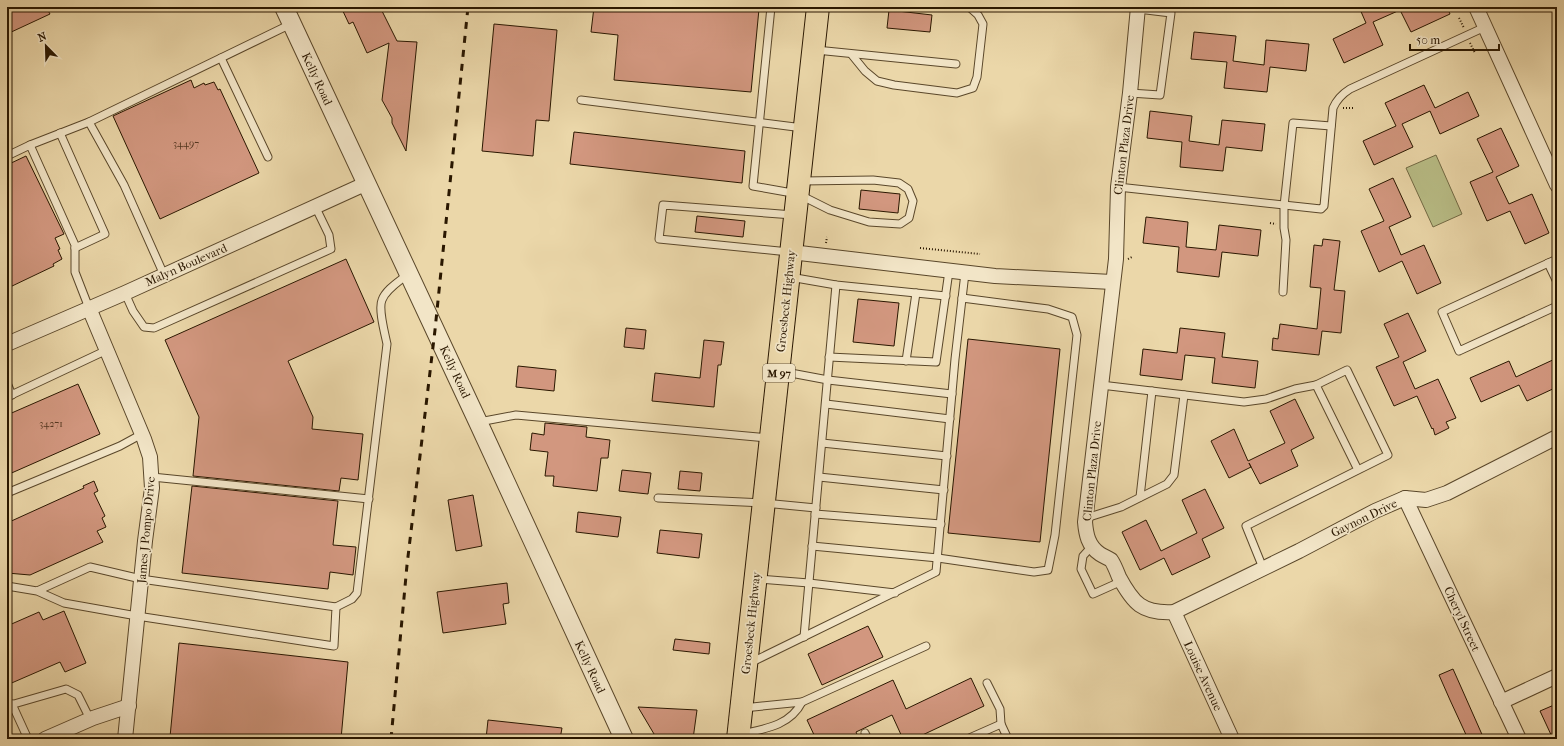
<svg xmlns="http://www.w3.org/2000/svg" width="1564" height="746" viewBox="0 0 1564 746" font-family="'IM FELL French Canon',serif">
<rect width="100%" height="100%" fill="#ebd7a9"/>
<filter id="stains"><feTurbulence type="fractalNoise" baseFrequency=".005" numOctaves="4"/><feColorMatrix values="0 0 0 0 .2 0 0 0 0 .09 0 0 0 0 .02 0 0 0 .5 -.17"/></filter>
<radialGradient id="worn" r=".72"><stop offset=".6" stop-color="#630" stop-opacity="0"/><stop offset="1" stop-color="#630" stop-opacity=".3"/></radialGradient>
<!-- green -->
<path fill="#b9be87" stroke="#726a44" d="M1436,155l26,59 -29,13 -27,-59z"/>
<!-- building -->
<g fill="#d2977f" stroke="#2a1700">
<path d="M7,7h39l4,7 -43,20z"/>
<path d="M341,7h39l17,34 20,1 -11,109 -14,-28v-5l-10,-18 7,-57 -22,10 -14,-31 -4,2z"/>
<path d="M594,7h138l27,2 -8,83 -137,-12 4,-45 -27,-3z"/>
<path d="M1359,7h88l3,7 -39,18 -11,-22 -27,12 10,23 -39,18 -11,-24 33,-16z"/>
<path d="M889,10l43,5 -2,17 -43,-4z"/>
<path d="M494,24l63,6 -8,91 -13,-1 -3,36 -51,-5z"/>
<path d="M1194,32l42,4 -3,25 31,4 2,-25 43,4 -3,27 -36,-4 -3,25 -43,-4 3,-26 -36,-3z"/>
<path d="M191,80l3,8 10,-5 1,2 9,-3 4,8 2,-1 39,84 -99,46 -47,-103z"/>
<path d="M1424,85l11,23 33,-16 11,24 -39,18 -10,-23 -28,13 11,23 -39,18 -11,-24 33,-15 -11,-23z"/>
<path d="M1150,111l42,5 -3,25 30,4 3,-25 43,4 -3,27 -36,-4 -3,24 -43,-4 2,-25 -35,-4z"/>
<path d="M1501,128l18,38 -23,11 13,27 23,-10 17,39 -24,11 -15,-33 -23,10 -17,-39 23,-10 -16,-33z"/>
<path d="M574,132l171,19 -3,32 -172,-19z"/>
<path d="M26,156l38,78 -9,4 5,11 -2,1 4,9 -9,5 1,2 -44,21 -3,-6v-116z"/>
<path d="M1393,178l18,39 -22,10 12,28 23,-10 17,38 -24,11 -15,-33 -23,11 -18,-41 23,-10 -15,-32z"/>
<path d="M861,190l39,4 -2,19 -39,-4z"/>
<path d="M697,216l48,5 -2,16 -48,-5z"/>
<path d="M1146,217l42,5 -2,25 30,3 3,-25 42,5 -3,26 -36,-4 -3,25 -42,-5 2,-25 -36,-4z"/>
<path d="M1323,239l17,2 -6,49 11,1 -4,42 -19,-2 -3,24 -47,-5 1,-12 5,1 2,-15 37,5 4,-41 -11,-1 4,-42 8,1z"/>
<path d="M346,259l28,63 -86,39 25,56 -1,12 51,5 -5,46 -17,-2 -2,13 -146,-15 6,-59 -34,-77z"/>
<path d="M858,299l41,4 -5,43 -41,-4z"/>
<path d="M1408,313l18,38 -23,11 12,27 23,-10 18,39 -10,4 3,6 -14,7 -2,-7 -1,1 -15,-33 -23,10 -18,-39 23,-10 -15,-33z"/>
<path d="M626,328l20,2 -2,19 -20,-2z"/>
<path d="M1180,328l45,5 -3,24 36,4 -3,27 -43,-5 3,-25 -30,-3 -3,25 -42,-5 3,-26 34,4z"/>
<path d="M968,339l92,10 -20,193 -92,-9z"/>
<path d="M704,340l20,2 -3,23h-3l-4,42 -62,-6 3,-28 45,5z"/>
<path d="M1557,358v29l-30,14 -8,-16 -38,17 -11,-24 39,-17 7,16z"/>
<path d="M518,366l38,4 -2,21 -38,-4z"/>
<path d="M78,384l22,50 -93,41v-60z"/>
<path d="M1295,399l19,39 -23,12 7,16 -38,18 -11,-21 2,4 -22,11 -18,-37 23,-12 14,32 37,-18 -15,-32z"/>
<path d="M545,423l42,4 -1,10 24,3 -2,18h-7l-4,33 -44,-5 1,-10h-9l3,-24 -18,-2 2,-17 12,2z"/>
<path d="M622,470l29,3 -3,21 -29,-3z"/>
<path d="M680,471l22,2 -2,18 -22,-2z"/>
<path d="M94,481l4,10 -4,2 11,23 -3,2 4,9 -9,4 6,11 -73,33 -23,-2v-50l77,-35 -1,-2z"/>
<path d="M192,486l146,15 -5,44 23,2 -3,28 -23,-3 -2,17 -146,-16z"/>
<path d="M1205,489l19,39 -22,11 8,18 -38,18 -8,-17 -24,12 -18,-38 24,-12 15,31 36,-18 -15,-33z"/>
<path d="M473,495l9,51 -26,5 -8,-51z"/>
<path d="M578,512l43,5 -3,20 -42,-5z"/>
<path d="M660,530l42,4 -3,24 -42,-5z"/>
<path d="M507,583l2,20 -6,1 3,20 -63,9 -6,-41z"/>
<path d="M64,611l22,52 -21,9 -5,-10 -53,23v-59l32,-14 4,8z"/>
<path d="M868,626l15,31 -61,28 -14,-31z"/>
<path d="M675,639l35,4 -1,11 -36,-4z"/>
<path d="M179,643l169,19 -7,77h-151l-20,-2z"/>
<path d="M1453,669l8,18 23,52h-16l-18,-39 -11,-25z"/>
<path d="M971,678l13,28 -70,33h-11l-11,-24 -36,17 3,7h-43l-9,-19 86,-40 13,29z"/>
<path d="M1554,705l3,6v28h-4l-13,-28z"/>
<path d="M638,707l59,3 -4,29h-36z"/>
<path d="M488,720l74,8 -2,11h-74z"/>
</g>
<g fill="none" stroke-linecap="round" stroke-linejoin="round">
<!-- service casing -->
<g stroke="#5a472a" stroke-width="9">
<g id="service">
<path d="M771,7l-18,179 45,8 32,16 39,12 31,2 9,-6 4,-17 -5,-12 -9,-6 -26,-3 -71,1"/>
<path d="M816,50l140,14"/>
<path d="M852,55l13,16 12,10 17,4 63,8 16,-5 4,-11 6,-53 -5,-9 -9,-8"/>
<path d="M221,58l47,99"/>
<path d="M1130,93l30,2 11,-82 -33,-4"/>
<path d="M581,100l222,28"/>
<path d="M89,122l202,-98"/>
<path d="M60,133l45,101 -30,14"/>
<path d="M30,145l59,-23 35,63 40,90"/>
<path d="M7,156l23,-11 45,100v27l14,36"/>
<path d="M1118,187l203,22 3,-3 9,-98c4,-9 9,-14 17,-19l135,-62"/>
<path d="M789,252l-130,-13 4,-34 130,10"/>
<path d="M1557,259l-115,53 17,39 98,-45"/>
<path d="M1548,263l9,19"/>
<path d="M790,277l46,8 110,11"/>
<path d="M1283,292l3,-52 -2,-12v-22l9,-83 38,3"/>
<path d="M125,293l8,18 11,16 10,1 177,-79 -2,-14 -14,-29"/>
<path d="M829,357l107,5 13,-91"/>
<path d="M906,361l10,-68"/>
<path d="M780,371l48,9 124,14"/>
<path d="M7,383l5,12"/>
<path d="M1101,385l143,17 22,-3 29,-10 21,-4"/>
<path d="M7,397l100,-47"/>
<path d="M826,404l124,15"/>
<path d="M479,422l37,-7 252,23"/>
<path d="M822,443l125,13"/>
<path d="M152,477l217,22"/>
<path d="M819,477l125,13"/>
<path d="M7,493l113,-47 22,-12"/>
<path d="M1140,497l12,-106"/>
<path d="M658,498l106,5 52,5"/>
<path d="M815,514l126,10"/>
<path d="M1086,518l35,-11 46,-23 7,-9 10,-80"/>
<path d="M812,546l126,12 96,14 14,-2 7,-35 22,-200 -5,-18 -24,-8 -86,-11"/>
<path d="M1092,546l-9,10 -2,13 12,25 29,-13"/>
<path d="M1263,568l-17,-42 142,-71 -41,-85 -31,15 42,85"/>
<path d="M758,579l51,4 86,10"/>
<path d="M7,586l30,5 53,-24 51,12 195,28 -2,39 -197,-30 -73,-13 -27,-12"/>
<path d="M336,607l16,-8 5,-6 30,-249c-2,-10 -9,-35 -5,-44 4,-11 18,-19 26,-26"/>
<path d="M804,637l32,-352"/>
<path d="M750,663l186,-91 19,-213 10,-86"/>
<path d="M987,683l13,26 1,15"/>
<path d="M802,702l124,-56"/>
<path d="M12,704l16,35"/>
<path d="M7,706l59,-17 12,6 12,24"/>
<path d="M865,733l3,6"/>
<path d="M741,734c23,-5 49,-8 61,-32l-59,6"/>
<path d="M967,739l34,-15 7,15"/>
</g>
</g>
<!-- minor casing -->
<g stroke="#5a472a" stroke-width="16">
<g id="minor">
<path d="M1138,7l-8,86 -12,94 -2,72 -31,263c1,12 3,24 15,32 3,2 8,4 11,6 3,4 6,12 8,17 14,26 23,37 55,35l125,-61 76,-40 30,-13 21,2 21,-7 110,-56"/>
<path d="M1476,7l81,178"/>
<path d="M791,252l204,24 117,6"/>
<path d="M89,308l55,131 6,18 2,31 -7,53 -20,198"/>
<path d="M7,344l118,-51 240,-109"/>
<path d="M1405,498l114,241"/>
<path d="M1174,612l58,127"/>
<path d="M1501,702l56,-26"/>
<path d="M45,739l48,-21 36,-12"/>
</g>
</g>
<!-- tertiary casing -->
<g stroke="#5a472a" stroke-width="20">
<path id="tertiary" d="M284,7l194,415 146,317"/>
</g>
<!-- primary casing -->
<g stroke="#2a1700" stroke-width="24">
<path id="primary" d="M738,739l80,-732"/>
</g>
<!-- path -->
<g stroke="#2a1700" stroke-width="2" stroke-dasharray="1 2" stroke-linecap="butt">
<path d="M1459,18l5,10"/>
<path d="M1470,43l5,10"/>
<path d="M1343,108h12"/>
<path d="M1270,223l6,1"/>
<path d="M826,243l1,-6"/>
<path d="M920,248l60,6"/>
<path d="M1128,259l4,-2"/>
</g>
<!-- service -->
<use href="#service" stroke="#f2e5c7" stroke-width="7"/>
<!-- minor -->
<use href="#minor" stroke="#f2e5c7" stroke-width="14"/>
<!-- tertiary -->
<use href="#tertiary" stroke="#f2e5c7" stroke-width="18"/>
<!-- primary -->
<use href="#primary" stroke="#ebd7a9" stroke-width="22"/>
<!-- rail -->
<path stroke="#2a1700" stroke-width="3" stroke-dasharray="7 7" stroke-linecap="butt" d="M391,739l16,-174 28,-235 33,-323"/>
</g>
<g text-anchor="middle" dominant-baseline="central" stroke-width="3.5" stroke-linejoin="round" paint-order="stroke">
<!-- number labels -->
<g font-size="10" fill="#543720">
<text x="186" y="144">34497</text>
<text x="51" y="424">34271</text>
</g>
<!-- shield labels -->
<rect fill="#f2e5c7" stroke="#66553c" stroke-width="1" x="763" y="364" width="32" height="18" rx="3"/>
<g font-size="11" font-weight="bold" fill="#2a1700">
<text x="779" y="373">M 97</text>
</g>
<!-- street labels -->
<g font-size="12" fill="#2a1700" stroke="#f2e5c7">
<text transform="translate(317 79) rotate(65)">Kelly Road</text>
<text transform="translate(1124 145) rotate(-83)">Clinton Plaza Drive</text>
<text transform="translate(186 265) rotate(-24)">Malyn Boulevard</text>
<text transform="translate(786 301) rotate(-84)">Groesbeck Highway</text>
<text transform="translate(455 372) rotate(65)">Kelly Road</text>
<text transform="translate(1092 471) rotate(-84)">Clinton Plaza Drive</text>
<text transform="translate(1364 518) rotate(-26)">Gaynon Drive</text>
<text transform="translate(146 530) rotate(-85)">James J Pompo Drive</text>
<text transform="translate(1462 619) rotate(65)">Cheryl Street</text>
<text transform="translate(751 623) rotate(-84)">Groesbeck Highway</text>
<text transform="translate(590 667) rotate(65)">Kelly Road</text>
<text transform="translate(1203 676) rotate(65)">Louise Avenue</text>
</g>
</g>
<!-- margin -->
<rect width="1564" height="746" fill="none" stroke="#ebd7a9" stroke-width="24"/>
<rect x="8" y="8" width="1548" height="730" fill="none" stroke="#2a1700" stroke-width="2"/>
<rect x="12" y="12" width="1540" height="722" fill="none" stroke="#2a1700"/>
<!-- north arrow -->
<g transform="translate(46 46) rotate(337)" stroke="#f2e5c7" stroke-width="3" paint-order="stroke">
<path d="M0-3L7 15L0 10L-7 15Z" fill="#2a1700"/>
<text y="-6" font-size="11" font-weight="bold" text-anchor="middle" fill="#2a1700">N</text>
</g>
<!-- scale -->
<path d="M1410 44v6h89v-6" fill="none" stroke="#2a1700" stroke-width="2"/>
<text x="1416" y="44" font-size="12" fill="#2a1700" stroke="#f2e5c7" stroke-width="3" paint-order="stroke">50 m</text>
<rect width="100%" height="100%" filter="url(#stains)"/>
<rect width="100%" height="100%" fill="url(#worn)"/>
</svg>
